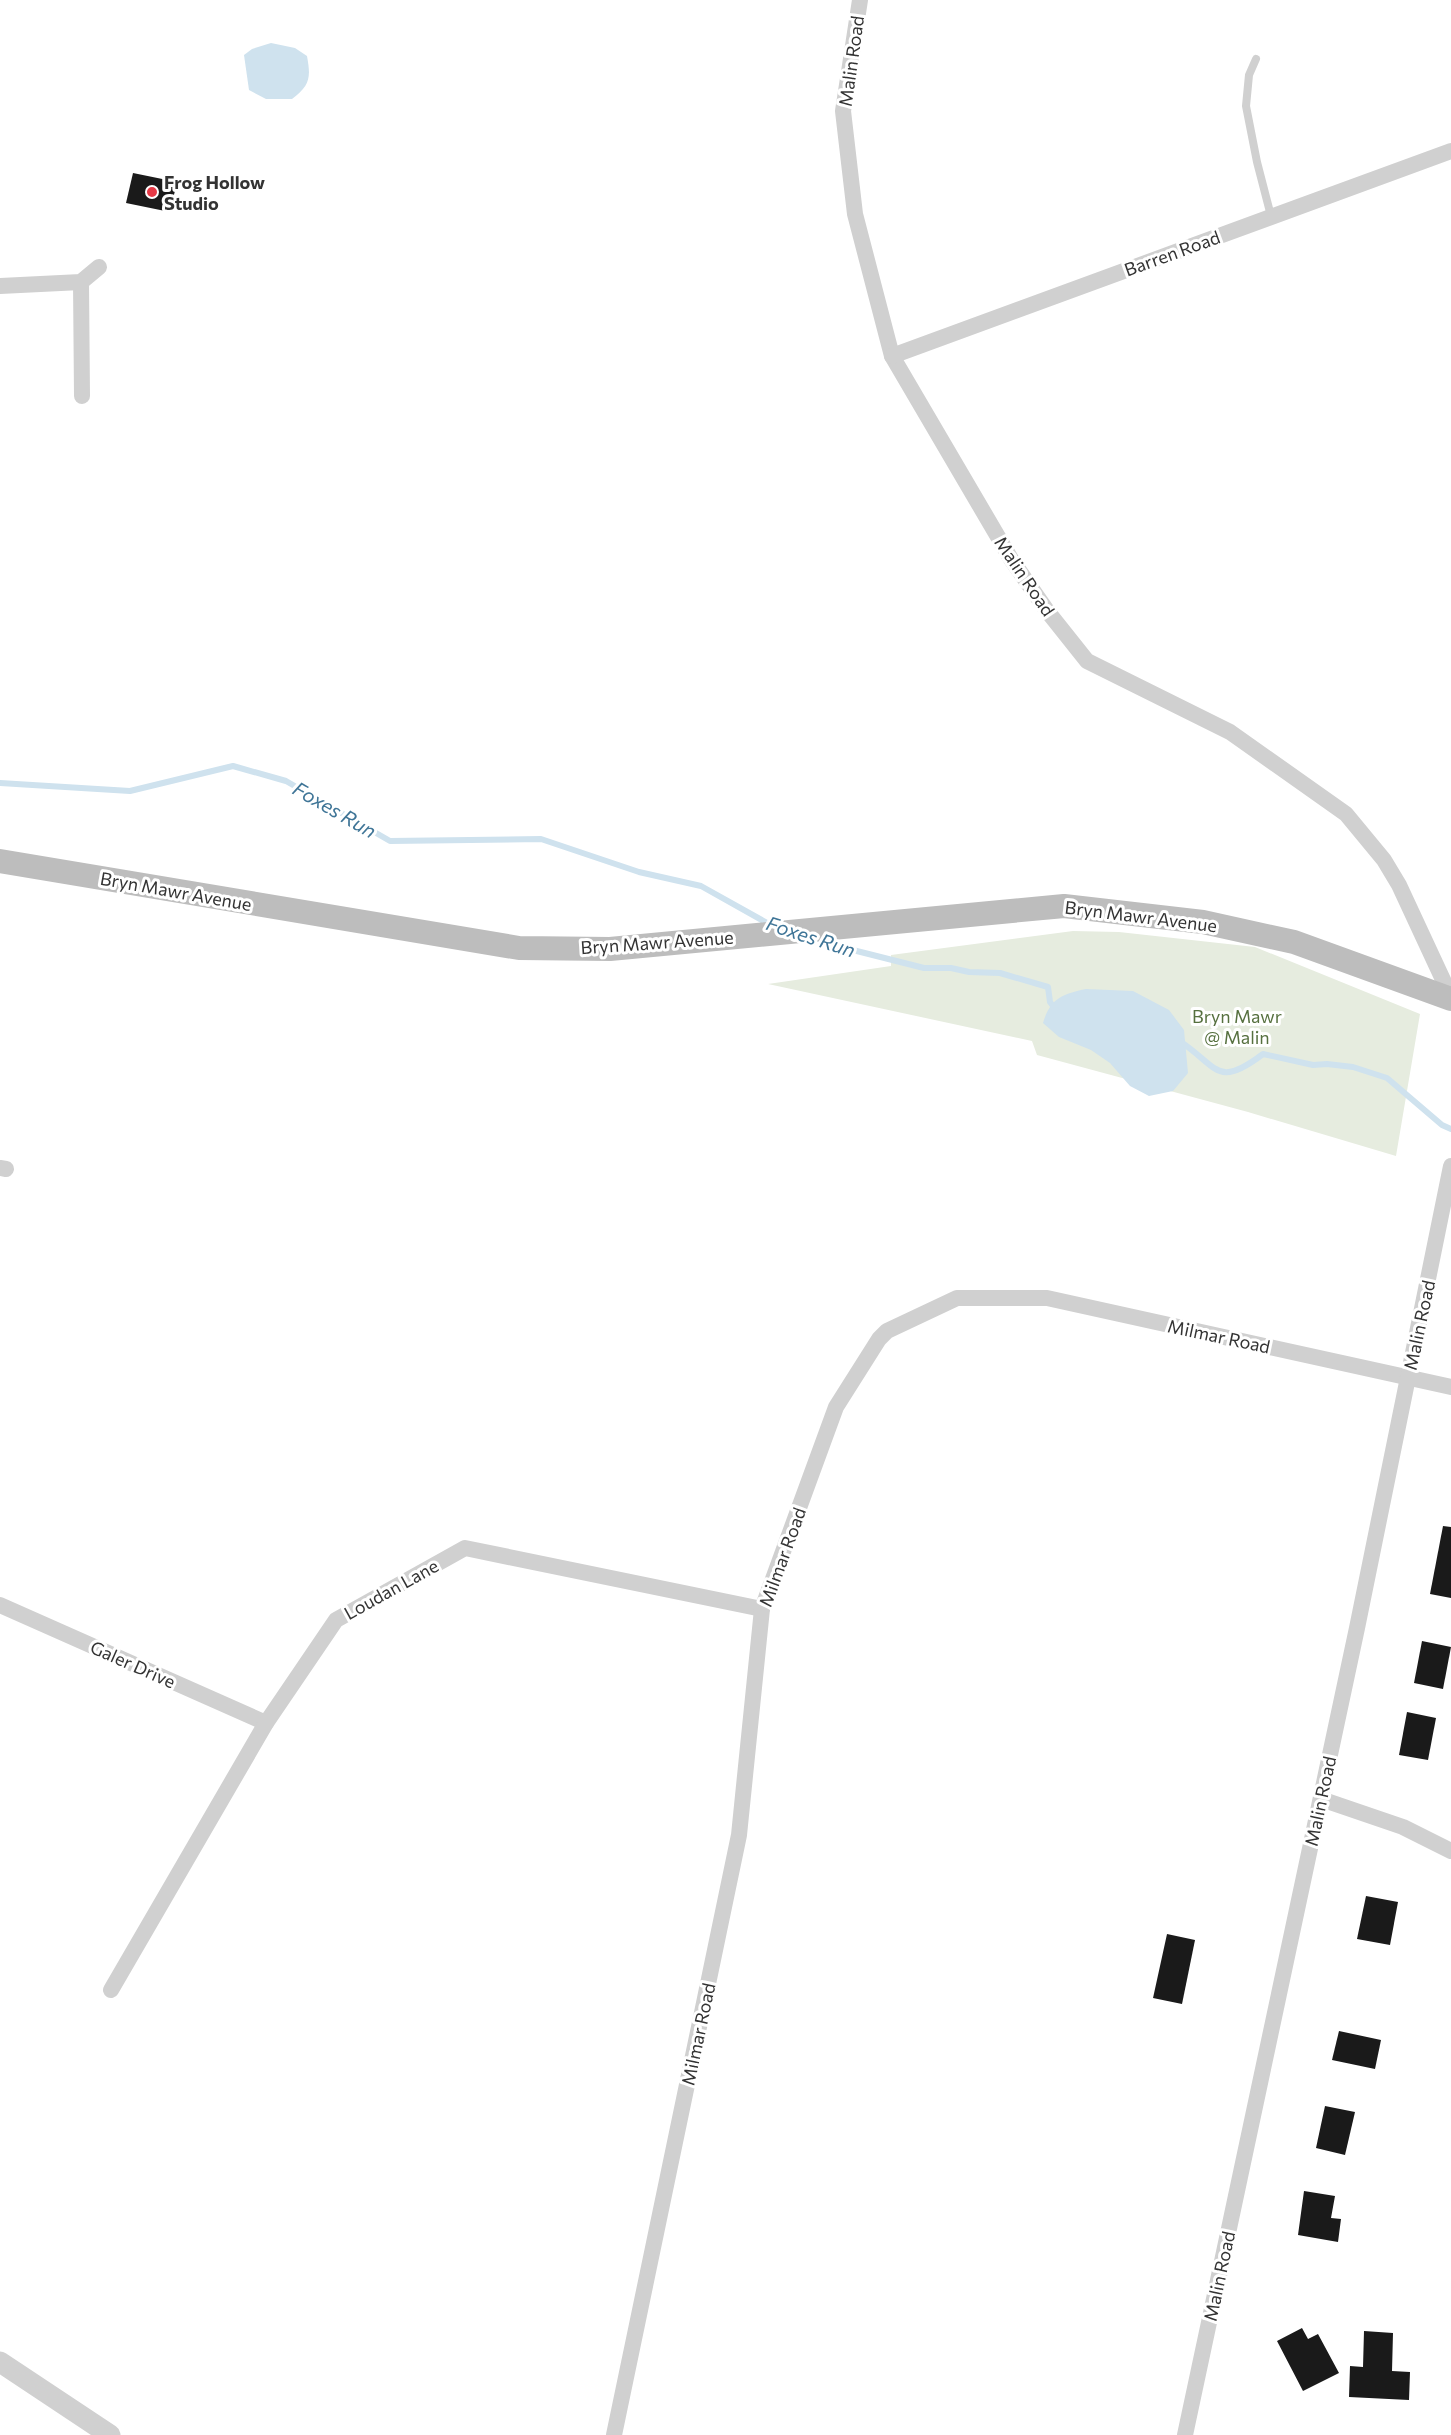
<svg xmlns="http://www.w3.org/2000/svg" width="1451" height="2435" viewBox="0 0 1451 2435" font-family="Commissioner,sans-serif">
<rect width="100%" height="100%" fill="#fff"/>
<!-- green -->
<path fill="#e6ecdf" d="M1073,931l46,1 136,15 165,67 -24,142 -148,-44 -211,-57 -5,-14 -264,-57 123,-18v-11z"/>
<!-- water -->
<g fill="#cfe2ee">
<path d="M271,43l24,5 12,8c4,22 3,29 -15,43h-26l-17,-9 -5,-35 8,-6z"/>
<path d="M1086,989l47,2 36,19 15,20 4,43 -15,18 -24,5 -19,-10 -20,-23 -19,-13 -32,-13 -16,-14c7,-24 19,-29 43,-34z"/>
</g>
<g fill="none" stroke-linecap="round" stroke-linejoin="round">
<!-- stream -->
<g stroke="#cfe2ee" stroke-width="6">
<path d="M0,783l130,8 103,-25 53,15 104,60 151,-2 98,33 62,14 68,38"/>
<path d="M816,938l21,8 87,22h27l18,4 31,1 48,14 2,15 6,8"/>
<path d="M1181,1042c37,25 36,47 82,12l50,11 14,-1 26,3 34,11 55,47 9,4"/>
</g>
</g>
<!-- building -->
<g fill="#1a1a1a">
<path d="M133,173l44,9 -7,30 -44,-9z"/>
<path d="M1443,1526l8,1v71l-21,-4z"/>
<path d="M1422,1641l29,6 -8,42 -29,-6z"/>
<path d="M1407,1712l29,6 -8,42 -29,-5z"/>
<path d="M1366,1896l32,6 -8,43 -33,-6z"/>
<path d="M1167,1934l28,6 -13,64 -29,-6z"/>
<path d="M1339,2031l42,9 -6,29 -43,-9z"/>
<path d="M1325,2106l30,6 -10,43 -29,-7z"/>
<path d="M1304,2191l31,5 -4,22 10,1 -3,23 -40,-7z"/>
<path d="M1302,2328l6,11 10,-5 21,39 -36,18 -26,-50z"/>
<path d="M1364,2331l29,2 -1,38 18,1 -1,28 -60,-3 1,-31 13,1z"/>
</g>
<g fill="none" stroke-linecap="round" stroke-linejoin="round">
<!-- service -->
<path stroke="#d0d0d0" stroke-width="8" d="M1256,59l-7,16 -3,31 11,56 14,54"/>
<!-- minor -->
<g stroke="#d0d0d0" stroke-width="16">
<path d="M860,0l-17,111 12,103 37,142 119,203 37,53 39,49 143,71 116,82 38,46 15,25 52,112"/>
<path d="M81,282l1,114"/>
<path d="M0,286l81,-4 18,-15"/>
<path d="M892,356l559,-205"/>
<path d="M0,1168l6,1"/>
<path d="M0,1605l266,118"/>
<path d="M1321,1799l82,28 48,24"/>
<path d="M111,1990l155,-267 70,-103 129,-72 297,61"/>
<path d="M614,2435l125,-600 23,-226 74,-202 43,-68 8,-8 70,-33h90l404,89"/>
<path d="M1185,2435l172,-807 94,-462"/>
</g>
<!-- tertiary -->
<path stroke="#d0d0d0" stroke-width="21" d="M0,2362l110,73"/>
<!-- secondary -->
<path stroke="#bdbdbd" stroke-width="24" d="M0,861l519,87 91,1 454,-43 139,16 91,20 157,57"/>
</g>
<!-- markers -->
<circle fill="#e63946" stroke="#fff" stroke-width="2" cx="152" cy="192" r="6"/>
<g text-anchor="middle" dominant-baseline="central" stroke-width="6" stroke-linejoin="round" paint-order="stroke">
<!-- street labels -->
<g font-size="18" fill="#333" stroke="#fff">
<text transform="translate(851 61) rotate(-82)">Malin Road</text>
<text transform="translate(1172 253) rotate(-20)">Barren Road</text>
<text transform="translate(1025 576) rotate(56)">Malin Road</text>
<text transform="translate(176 891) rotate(10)">Bryn Mawr Avenue</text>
<text transform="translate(1141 916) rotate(7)">Bryn Mawr Avenue</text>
<text transform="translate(657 942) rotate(-4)">Bryn Mawr Avenue</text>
<text transform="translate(1419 1325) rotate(-78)">Malin Road</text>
<text transform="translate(1219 1336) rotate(12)">Milmar Road</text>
<text transform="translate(782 1557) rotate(-70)">Milmar Road</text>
<text transform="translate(391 1589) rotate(-29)">Loudan Lane</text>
<text transform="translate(133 1664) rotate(24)">Galer Drive</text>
<text transform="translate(1320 1801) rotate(-78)">Malin Road</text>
<text transform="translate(698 2034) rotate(-78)">Milmar Road</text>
<text transform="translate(1219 2276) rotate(-78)">Malin Road</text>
</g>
<!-- poi labels -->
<g font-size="18" font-weight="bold" fill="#333" stroke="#fff" text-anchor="start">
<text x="164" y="182">Frog Hollow<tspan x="164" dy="21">Studio</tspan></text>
</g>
<!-- park labels -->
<g font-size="18" fill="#56703f" stroke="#fff">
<text x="1237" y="1016">Bryn Mawr<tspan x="1237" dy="21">@ Malin</tspan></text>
</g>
<!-- water labels -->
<g font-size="20" font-style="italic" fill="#3f7597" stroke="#fff">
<text transform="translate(335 809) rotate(30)">Foxes Run</text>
<text transform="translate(811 936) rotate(18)">Foxes Run</text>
</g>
</g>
</svg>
